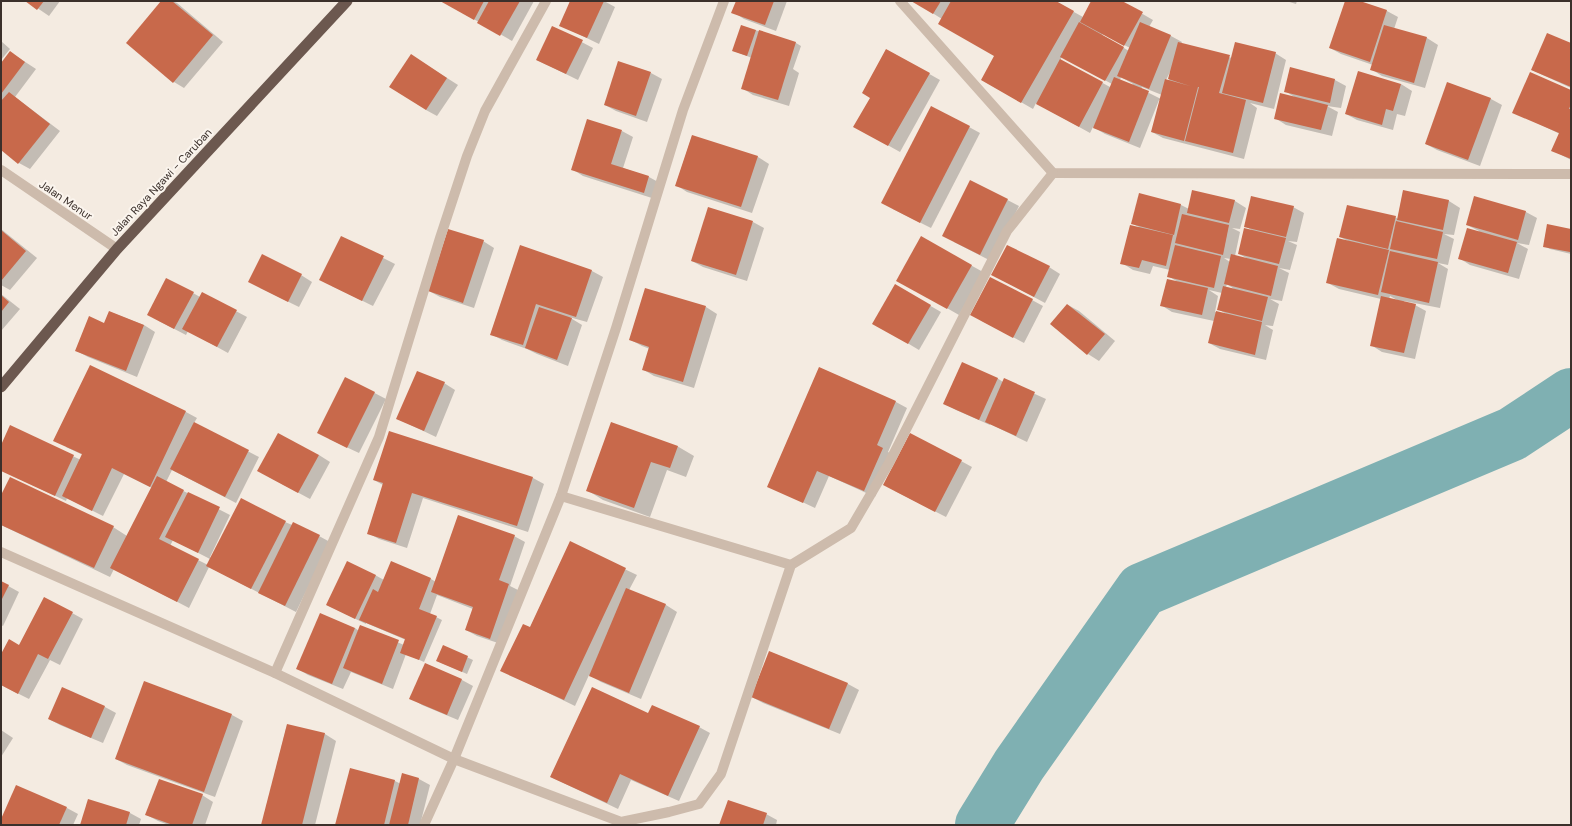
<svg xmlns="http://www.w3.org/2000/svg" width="1572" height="826" viewBox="0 0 1572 826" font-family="'DM Sans',sans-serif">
<rect width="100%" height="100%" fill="#f4ebe1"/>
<!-- shadow -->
<g fill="#0003" fill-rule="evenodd">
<path d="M27,1h33l-11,15z"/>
<path d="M163,1h9l5,2 46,39 -39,46 -10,-6z"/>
<path d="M442,1h92l-22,40z"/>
<path d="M571,1h33l11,6 -16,37 -39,-19z"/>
<path d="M737,1h50l-11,30 -32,-12 -11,-7z"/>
<path d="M913,1h141l29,16 9,-16h28l33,19 -4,7 22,9 11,6 -1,2 51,14 43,-5 11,7 -12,49 -24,-6 7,5 -13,51 -81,-21 -11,-6 8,-32h-1l-19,48 -35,-14 -12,-7 -3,6 -54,-30 -3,6 -51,-29 13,-24 -53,-37zM1103,34l27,14 -1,3 -27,-16zM1062,57l50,27 -2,3 -50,-27zM1170,72h1l-2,9 -3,-1zM1121,77l12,7 -1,1 -12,-5zM1142,87l20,8 -1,4 -20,-10z"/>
<path d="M1286,1h11l-1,3z"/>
<path d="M1346,1h11l30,10 11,6 -4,12 33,9 11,7 -13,43 -43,-12 -11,-7 2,-4 -32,-11 -11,-6z"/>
<path d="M553,27l40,21 -15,32 -41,-20z"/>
<path d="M755,30l41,13 5,3 -8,23 6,4 -10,33 -36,-11 -11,-7 10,-30 -18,-7z"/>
<path d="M1,41l9,8 -9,11z"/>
<path d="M1571,44v44l-39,-18z"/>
<path d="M887,50l53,30 -40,72 -34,-19 6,-35z"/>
<path d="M10,52l26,17 -21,28 45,34 -30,38 -11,-6 -18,-14v-85z"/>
<path d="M411,55l47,30 -21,31 -11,-6z"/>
<path d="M1290,69l45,11 11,6 -5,22 -14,-2 11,6 -6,24 -46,-11 -11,-7 21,-20 -11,-7z"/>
<path d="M651,73l11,6 -15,43 -31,-11 -11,-6z"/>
<path d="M1448,83l43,16 11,6 -22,61 -43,-16 -11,-6z"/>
<path d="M1401,84l11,7 -7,25 -8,-2 -4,16 -36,-10 -11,-6z"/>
<path d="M1571,91v69l-19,-10 8,-16 -46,-22z"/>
<path d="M969,127l11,6 -49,95 -38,-19z"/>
<path d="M622,131l11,6 -10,31 26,9 11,6 -5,16 -72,-23 -11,-7z"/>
<path d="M692,136l66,21 11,7 -17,49 -65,-21 -11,-7z"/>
<path d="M971,181l48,25 -28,55 -37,-19z"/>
<path d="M1193,191l42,10 11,7 -6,21 -8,-1 8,4 -5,24 13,3 -9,-5 14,-23 -8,-5 48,-19 11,6 -7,29 -9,-1 9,4 -7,25 -11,-2 10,5 -7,28 -12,-2 9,5 -6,22 -8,-1 8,5 -7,30 -46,-11 -11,-6 5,-22 -42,-9 -11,-7 17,-23 -10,-6 2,-6 -17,-4 -3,8 -17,-4 -11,-7 17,-36 -6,-3 7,-30 41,11 8,4zM1224,258l7,1 -1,3zM1227,284l7,5 -8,-2zM1209,290l13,3 -4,16 10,6 -13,-3 3,-16z"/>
<path d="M1404,191l45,10 11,7 -6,27 -10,-1 10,5 -6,26 -10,-2 10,6 -8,39 -36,-7v1l11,3 11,6 -11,48 -33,-7 -11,-7 10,-46 -42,-10 -11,-6 20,-42 -8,-4 55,-20 3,2zM1390,296l7,4 -8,-1z"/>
<path d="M1475,198l51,14 11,6 -8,27 -12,-2 11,6 -9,30 -49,-14 -11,-7 20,-27 -12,-6z"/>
<path d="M753,222l11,6 -17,53 -44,-14 -11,-6z"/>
<path d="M1548,225l23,5v24l-21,-5 -6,-3z"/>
<path d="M1,229l36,29 -27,32 -9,-5z"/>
<path d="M342,237l53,27 -22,42 -41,-20z"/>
<path d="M922,238l61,34 -24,43 -61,-35z"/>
<path d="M483,241l11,7 -20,60 -34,-11 -11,-6z"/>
<path d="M521,246l71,25 11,6 -16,45 -18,-5 13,8 -14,41 -31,-12 -10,-5 -25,-9 -11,-6z"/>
<path d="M1049,267l11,7 -15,29 -41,-22z"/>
<path d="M301,275l11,7 -13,25 -39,-19z"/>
<path d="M896,286l45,26 -22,38 -45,-27z"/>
<path d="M193,293l7,4 2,-4 45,24 -19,36 -40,-22 -2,4 -27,-14z"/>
<path d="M1,294l19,15 -19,22z"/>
<path d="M1032,300l11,6 -19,37 -42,-22z"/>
<path d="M1068,305l11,6 36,30 -16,20 -11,-7 -36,-30z"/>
<path d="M706,307l11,7 -23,74 -40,-12 -10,-6 6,-21 -8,-3 -11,-6z"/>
<path d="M110,312l34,13 11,7 -18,45 -49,-20 -11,-6 28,-27z"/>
<path d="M91,367l95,45 11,6 -3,5 65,34 -23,46 -64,-33 -6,12 64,33 -20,42 1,1 74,-36 34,14 11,6 -34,70 -87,-45 -20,41 -75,-39 -4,8 -109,-52v-27l112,29 14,9 25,-48 -28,-14 -21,42 -36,-18 -1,3 -65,-31v-22l10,-21 70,33 2,-5 -17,-8zM173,540l37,19 -2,6 -38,-19z"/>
<path d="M820,368l76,34 11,6 -19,44 5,3 -18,42 -46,-21 -14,32 -47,-22z"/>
<path d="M346,378l40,21 -27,54 -30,-14z"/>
<path d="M997,378l6,4 1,-2 42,19 -19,43 -37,-18v1l-34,-15 -11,-6z"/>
<path d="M444,383l11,7 -19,47 -38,-18z"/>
<path d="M677,446l17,10 -8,21 -19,-7 -17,47 -47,-17 -16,-10z"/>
<path d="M319,455l11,7 -20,37 -41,-22z"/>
<path d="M961,461l11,6 -26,50 -51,-26z"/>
<path d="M533,478l11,6 -16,48 -105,-34 -16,50 -28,-9 -11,-6 15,-48 -9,-5z"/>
<path d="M514,536l11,6 -15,44 10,5 -19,53 -24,-8 -11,-6 7,-21 -36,-14 -7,19 12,6 -18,42 -18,-8 -13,35 -42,-17 -8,17 -35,-14 -10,-6 57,-41 4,3 1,-5 44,19 2,-5 -40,-17v1l-39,-19 48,-30 9,5 47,-1 5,3z"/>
<path d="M570,543l67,32 -8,15 37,15 11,7 -36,87 -40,-17 -12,-7 -14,31 -62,-30 17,-48z"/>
<path d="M1,582l18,10 -16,34 -2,-1z"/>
<path d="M72,613l11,6 -23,46 -10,-5 -21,39 -28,-14v-29z"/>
<path d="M443,646l30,14 -6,14 -30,-13z"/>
<path d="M770,652l78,32 11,6 -19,44 -77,-31 -11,-6z"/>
<path d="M426,664l36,16 11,6 -15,34 -36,-15 -11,-7z"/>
<path d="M63,689l42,18 11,6 -13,30 -43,-18 -11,-6z"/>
<path d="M649,714l50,13 11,6 -31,68 -48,-21 -13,29 -67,-32z"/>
<path d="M232,715l11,6 -28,76 -88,-32 -11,-6z"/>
<path d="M287,725l38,9 11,7 -21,84h-53z"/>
<path d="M1,730l12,8 -12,19z"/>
<path d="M350,770l45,11 6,3 2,-9 16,4 11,6 -10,40h-84z"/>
<path d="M202,795l11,7 -8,23h-36l-11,-4 -11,-6z"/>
<path d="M89,801l41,12 11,6 -2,6h-58z"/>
<path d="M67,808l11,6 -5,11h-70l-2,-1v-2z"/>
<path d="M766,814l11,6 -1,5h-56z"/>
</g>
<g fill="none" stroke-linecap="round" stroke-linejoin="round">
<!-- river -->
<path stroke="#7fb0b2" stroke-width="54" d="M982,825l37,-60 123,-175 370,-156 59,-39"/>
</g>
<!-- building -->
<g fill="#c8694b">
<path d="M25,1h19l-7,9z"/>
<path d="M161,1h11l41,34 -40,48 -47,-40z"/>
<path d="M440,1h44l-10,19z"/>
<path d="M489,1h31l-20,35 -23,-13z"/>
<path d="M570,1h34l-17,37 -28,-12z"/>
<path d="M736,1h38l-9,24 -34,-12z"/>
<path d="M911,1h30l-8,13z"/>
<path d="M951,1h105l18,10 -53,92 -40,-23 13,-24 -56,-32z"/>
<path d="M1091,1h31l21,11 -19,34 -44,-24z"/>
<path d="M1345,1h15l27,9 -17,52 -41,-14z"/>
<path d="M1079,22l45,25 -19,34 -45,-24z"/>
<path d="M1140,22l31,13 -22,54 -32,-13z"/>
<path d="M741,25l15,5 -9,26 -15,-5z"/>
<path d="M1384,25l43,12 -13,46 -44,-13z"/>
<path d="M552,26l31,14 -17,34 -30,-14z"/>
<path d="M759,30l37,12 -18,58 -37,-11z"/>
<path d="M1547,33l24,10v44l-40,-17z"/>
<path d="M1178,42l52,13 -11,38 27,7 -13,53 -48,-12 14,-54h-1l-14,54 -33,-9 14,-53 25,7 -22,-7z"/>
<path d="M1235,42l41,10 -13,51 -41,-10z"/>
<path d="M886,49l44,24 -42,73 -35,-19 17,-29 -8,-5z"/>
<path d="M10,51l15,11 -24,32v-31z"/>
<path d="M411,54l36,24 -21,32 -37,-23z"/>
<path d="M1060,59l43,23 -24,45 -43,-23z"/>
<path d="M618,61l33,11 -15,44 -32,-11z"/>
<path d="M1290,67l45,12 -5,24 -46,-11z"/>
<path d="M1358,71l43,13 -8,27 -7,-2 -4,16 -37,-11z"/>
<path d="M1530,72l41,18v14l-2,5h2v50l-20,-8 8,-18 -47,-20z"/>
<path d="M1114,77l35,14 -20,51 -36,-14z"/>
<path d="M1447,82l44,16 -23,62 -43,-16z"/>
<path d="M9,92l41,32 -32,40 -17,-14v-49z"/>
<path d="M1280,93l48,12 -7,25 -47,-11z"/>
<path d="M931,106l39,20 -50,97 -39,-20z"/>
<path d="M587,119l35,11 -11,34 38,12 -5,17 -73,-23z"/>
<path d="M692,135l66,21 -17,51 -66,-21z"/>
<path d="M970,180l38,19 -28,56 -38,-19z"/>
<path d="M1192,190l43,10 -6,23 -42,-10z"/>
<path d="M1403,190l46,10 -6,30 -46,-10z"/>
<path d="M1139,193l42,11 -7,31 -43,-11z"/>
<path d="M1251,196l43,10 -8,31 -42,-10z"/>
<path d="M1474,196l52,15 -8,29 -52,-15z"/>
<path d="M1347,205l49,11 -8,33 -49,-12z"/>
<path d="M708,207l45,14 -17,54 -45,-14z"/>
<path d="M1182,214l47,11 -6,30 -48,-12z"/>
<path d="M1396,221l47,11 -6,27 -47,-10z"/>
<path d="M1547,224l24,5 -1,23 -27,-5z"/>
<path d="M1130,225l43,10 -7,31 -24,-6 -3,8 -19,-4z"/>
<path d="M1244,228l42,10 -7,26 -41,-10z"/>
<path d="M1467,228l50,14 -9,31 -50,-14z"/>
<path d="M448,229l36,11 -21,63 -35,-12z"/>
<path d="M1,230l25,21 -25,30z"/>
<path d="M341,236l43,20 -22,45 -43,-21z"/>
<path d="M921,236l51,29 -25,44 -51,-28z"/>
<path d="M1337,238l52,12 -11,45 -52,-12z"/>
<path d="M520,245l72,25 -16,47 -40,-13 -13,41 -33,-10z"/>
<path d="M1007,245l43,21 -16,31 -43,-22z"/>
<path d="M1175,245l46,11 -7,32 -47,-11z"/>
<path d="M1390,251l48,11 -9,41 -48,-11z"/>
<path d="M262,254l40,20 -14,28 -40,-20z"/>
<path d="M1231,254l47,12 -7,30 -47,-12z"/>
<path d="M990,277l43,22 -20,39 -43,-23z"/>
<path d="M166,278l28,14 -20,37 -27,-14z"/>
<path d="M1167,279l41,9 -6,27 -42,-9z"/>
<path d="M895,284l36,21 -23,39 -36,-20z"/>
<path d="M1223,286l45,11 -6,24 -45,-11z"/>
<path d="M645,288l61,18 -23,76 -41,-12 7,-23 -20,-7z"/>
<path d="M202,292l35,18 -20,37 -35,-18z"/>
<path d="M1,295l8,7 -8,10z"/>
<path d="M1381,296l35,8 -12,49 -34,-7z"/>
<path d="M1067,304l38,30 -18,21 -37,-31z"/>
<path d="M539,307l33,11 -15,42 -32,-12z"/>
<path d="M109,311l35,14 -18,46 -51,-20 14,-35 15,7z"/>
<path d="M1216,311l46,11 -7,33 -47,-12z"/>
<path d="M962,362l36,16 -19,42 -36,-16z"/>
<path d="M90,365l96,46 -36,76 -38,-19 -20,43 -30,-15 20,-42 -29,-13z"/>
<path d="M819,367l77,34 -19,44 6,3 -19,43 -47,-20 -14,32 -36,-16z"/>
<path d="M417,371l28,11 -21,49 -28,-12z"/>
<path d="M345,377l30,15 -28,56 -30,-15z"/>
<path d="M1004,378l31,14 -19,44 -31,-14z"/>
<path d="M194,422l55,28 -24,47 -55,-28z"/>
<path d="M611,422l67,24 -8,22 -19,-6 -17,46 -48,-17z"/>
<path d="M10,425l64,30 -19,41 -54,-25v-26z"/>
<path d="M389,431l144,46 -16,49 -105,-33 -16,50 -29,-9 16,-51 -10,-3z"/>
<path d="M278,433l41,22 -21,38 -41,-22z"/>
<path d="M910,433l52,27 -27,52 -52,-27z"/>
<path d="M157,476l27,14 -25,49 40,20 -22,43 -67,-34z"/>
<path d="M10,477l104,49 -20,42 -93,-43v-30z"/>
<path d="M188,492l32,15 -22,46 -33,-16z"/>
<path d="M241,498l45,23 -35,68 -45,-23z"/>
<path d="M458,515l57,20 -16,45 10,4 -19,55 -25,-9 8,-23 -42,-15z"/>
<path d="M293,522l27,13 -35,71 -27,-13z"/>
<path d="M570,541l56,27 -62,132 -64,-29 23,-47 7,3z"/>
<path d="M347,561l29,14 -21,44 -29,-14z"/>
<path d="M391,561l40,17 -12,31 18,7 -18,44 -19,-7 5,-14 -46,-19 14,-31 5,3z"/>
<path d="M1,581l8,4 -8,16z"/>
<path d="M626,588l40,16 -37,89 -40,-17z"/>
<path d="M44,597l29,15 -25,47 -10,-5 -20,40 -17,-9v-31l8,-15 10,6z"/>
<path d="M320,613l35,15 -23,56 -36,-15z"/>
<path d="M360,625l39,15 -17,44 -39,-16z"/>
<path d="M443,645l25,11 -6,16 -26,-11z"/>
<path d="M769,651l79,32 -19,46 -78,-32z"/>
<path d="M425,663l37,16 -15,36 -38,-16z"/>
<path d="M144,681l88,33 -28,78 -89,-33z"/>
<path d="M62,687l43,19 -14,32 -43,-19z"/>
<path d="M592,687l56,26 4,-8 48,21 -32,70 -48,-22 -13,29 -57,-26z"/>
<path d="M287,724l38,9 -23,92h-41z"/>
<path d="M350,768l45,12 -11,45h-49z"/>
<path d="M402,773l17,5 -11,47h-19z"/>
<path d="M159,779l44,15 -11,31h-19l-28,-10z"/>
<path d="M16,785l51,22 -8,18 -58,-1v-5z"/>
<path d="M88,799l42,13 -4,13h-46z"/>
<path d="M728,800l39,13 -4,12h-44z"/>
</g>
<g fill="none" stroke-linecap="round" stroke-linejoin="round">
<!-- minor -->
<g stroke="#cdbbac" stroke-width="10">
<path d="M900,1l153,172 518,1"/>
<path d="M1,170l116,79"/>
<path d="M561,496l230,69"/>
<path d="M1,552l274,121 179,86 167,63 48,-10 30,-8 22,-30 70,-209 60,-37 38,-65 118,-232 46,-58"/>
<path d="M275,673l104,-236 61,-199 27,-82 18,-45 61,-110"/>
<path d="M424,825l30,-66 107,-263 55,-168 67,-218 41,-109"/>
</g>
<!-- trunk -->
<path stroke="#6c584f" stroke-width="11" d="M1,387l116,-138 230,-248"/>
</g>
<g text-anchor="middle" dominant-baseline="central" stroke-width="4" stroke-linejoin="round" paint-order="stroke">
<!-- street labels -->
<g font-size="11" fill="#3b302b" stroke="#fbf5ee">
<text transform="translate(161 182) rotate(-47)">Jalan Raya Ngawi - Caruban</text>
<text transform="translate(66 200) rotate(34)">Jalan Menur</text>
</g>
</g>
<!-- border -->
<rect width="1572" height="826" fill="none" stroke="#3b302b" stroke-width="4"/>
</svg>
